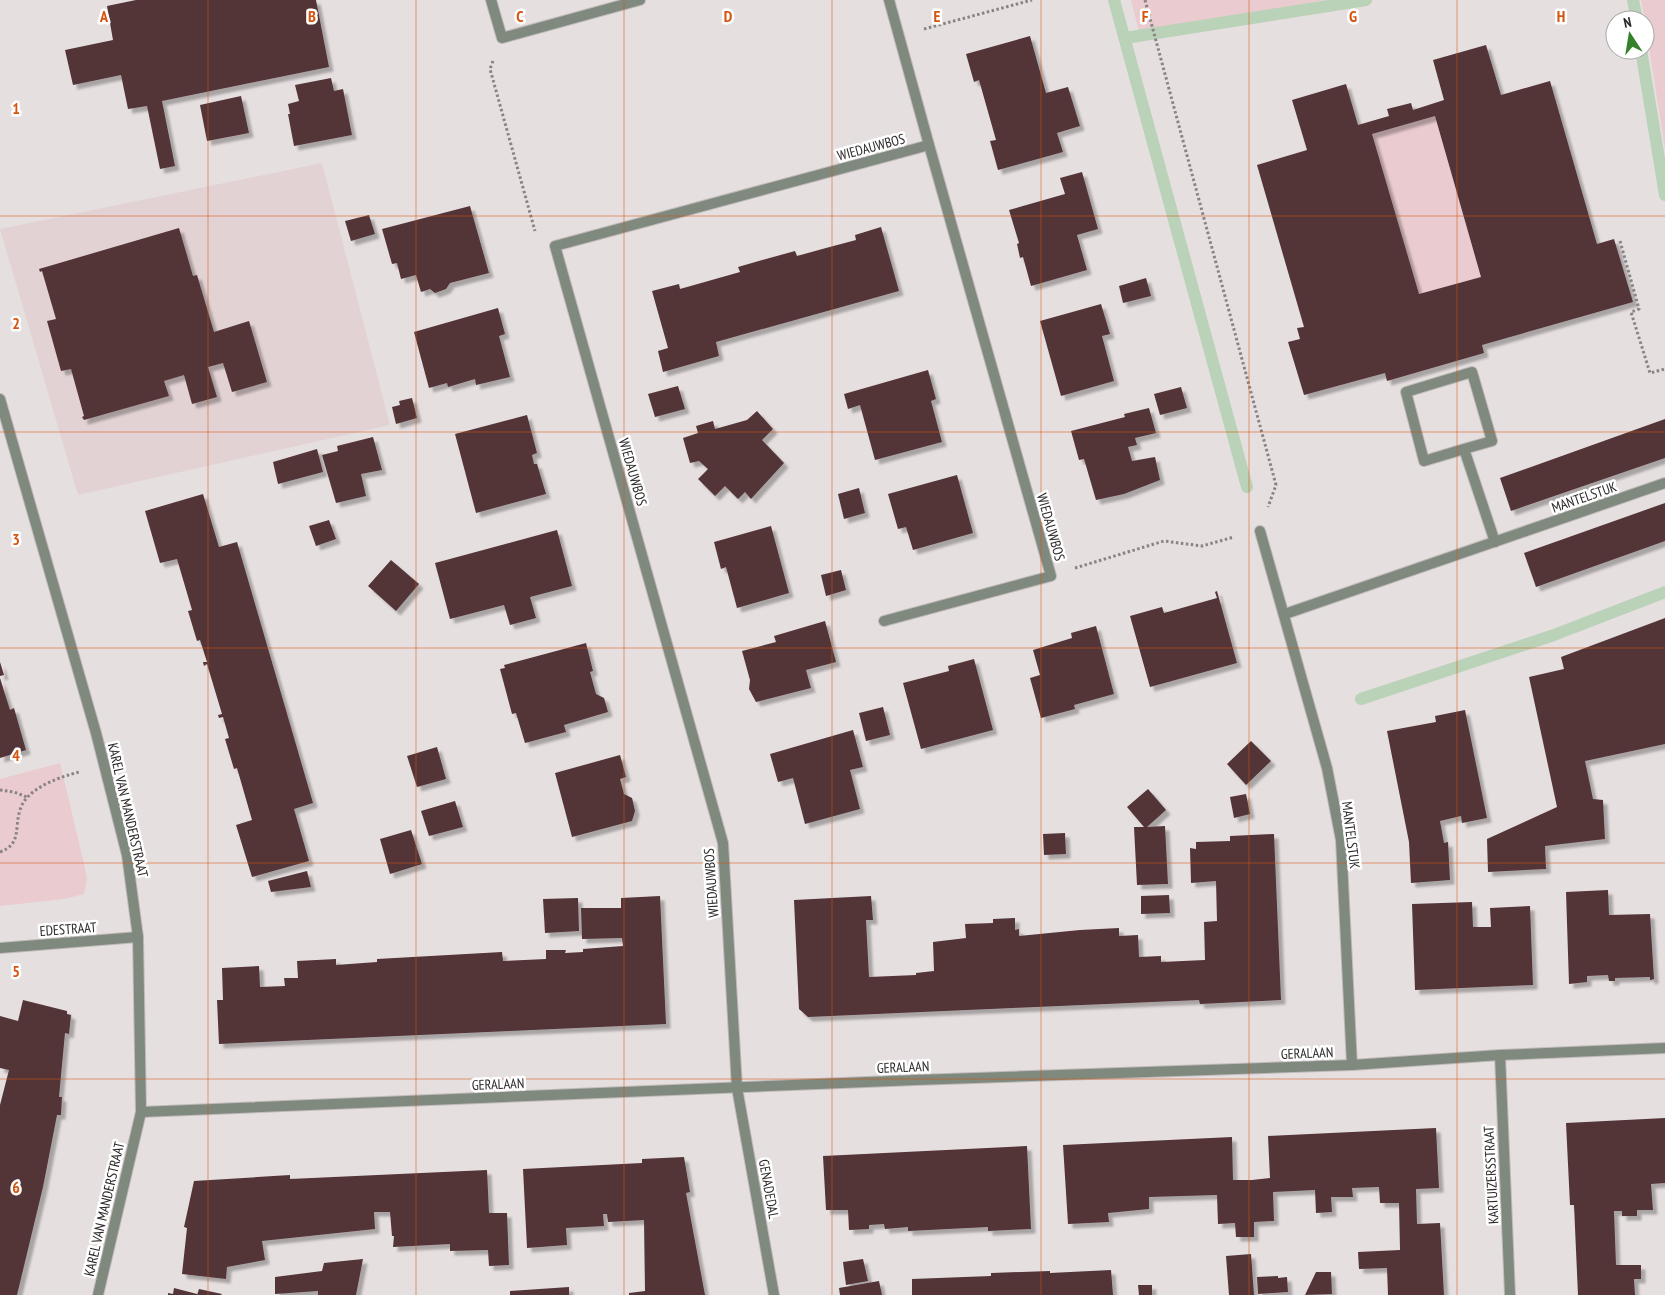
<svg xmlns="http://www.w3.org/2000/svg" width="1665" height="1295" viewBox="0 0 1665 1295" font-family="'PT Sans Narrow',sans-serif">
<defs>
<filter id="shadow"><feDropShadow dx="4.5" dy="4.5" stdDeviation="1" flood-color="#0004"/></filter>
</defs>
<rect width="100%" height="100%" fill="#e6dfe0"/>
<!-- built -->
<path fill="#e2d2d4" d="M322,163l68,262 -312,70 -78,-266z"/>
<!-- green -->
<g fill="#eacbcf">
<path d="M1131,0h194l-186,32z"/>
<path d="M1641,0h24v150l-20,-130z"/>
<path d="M1435,116l46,161 -62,17 -47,-160z"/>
<path d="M60,763l25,105 2,12 -3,14 -20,5 -64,7v-127z"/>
</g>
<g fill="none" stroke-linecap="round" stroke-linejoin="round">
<!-- stream -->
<g stroke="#bad2b7" stroke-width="12">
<path d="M1114,0l133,487"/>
<path d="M1633,0l4,20"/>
<path d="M1125,38l241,-38"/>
<path d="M1641,50l24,145"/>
<path d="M1361,699l193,-64 111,-43"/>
</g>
</g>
<!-- building -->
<g fill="#533439" fill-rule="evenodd" filter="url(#shadow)">
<path d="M136,0h180l13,67 -167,34 13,65 -15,3 -13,-63 -19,3 -7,-34 -48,10 -8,-35 48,-10 -6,-34z"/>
<path d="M1030,36l16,57 22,-6 12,39 -23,7 6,19 -65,18 -8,-29 6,-1 -17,-60 -5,2 -8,-28z"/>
<path d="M1486,45l15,50 49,-14 47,163 17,-5 19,63 -151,43 2,8 -97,28 -2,-8 -81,22 -16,-53 12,-3 -3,-11 7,-1 -47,-162 50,-15 -15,-50 54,-16 12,41 31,-9 -2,-7 24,-6 2,7 31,-10 -11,-40zM1435,116l46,161 -62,17 -47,-160z"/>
<path d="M331,78l3,13 9,-2 9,46 -58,11 -6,-32h2l-2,-10 11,-3 -4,-16z"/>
<path d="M241,96l8,37 -42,8 -7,-36z"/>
<path d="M1082,172l16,57 -21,6 10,35 -56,16 -8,-29 -3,1 -3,-14 2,-1 -10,-33 56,-16 -5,-16z"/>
<path d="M470,206l19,67 -39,10 -4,6 -11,4 -5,-4 -9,3 -5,-17 -15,4 -4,-16 -5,1 -10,-35z"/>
<path d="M369,215l6,19 -24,7 -6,-20z"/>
<path d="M881,227l18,64 -183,51 3,14 -56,16 -5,-21 10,-3 -16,-57 27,-7 1,5 60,-17 -2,-5 28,-8 29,-8 2,5 29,-8 30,-8 -1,-5z"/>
<path d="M179,228l14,48 4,-1 17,57 35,-11 18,61 -35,10 -9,-29 -15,4 9,30 -25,7 -8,-29 -20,6 5,15 -85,24 -2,-3 2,-1 -13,-47 -10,2 -14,-50 9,-2 -14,-48 -2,1 -1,-3z"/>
<path d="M1146,278l5,18 -28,7 -4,-17z"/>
<path d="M1101,304l9,30 -8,2 12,45 -53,15 -21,-75z"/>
<path d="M498,308l7,26 -6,2 11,41 -34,8 -1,-6 -27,8 -1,-4 -18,5 -15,-56z"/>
<path d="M928,370l8,29 -5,2 11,41 -67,18 -15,-55 -12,4 -4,-15z"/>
<path d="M678,386l7,23 -30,8 -7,-23z"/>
<path d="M1181,387l6,21 -27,7 -6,-21z"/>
<path d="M412,398l5,20 -21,6 -4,-17 8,-2 -1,-4z"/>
<path d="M1149,408l7,25 -21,5 2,7 -9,2 4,14 23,-4 5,23 -36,14 -28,6 -12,-41 -5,1 -8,-29 54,-14 -1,-3z"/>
<path d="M757,411l16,18 -11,11 22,23 -33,36 -6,-7 -7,7 -13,-13 -10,10 -17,-17 10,-10 -9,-8 -9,2 -7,-25 15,-5 -2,-7 17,-5 2,8 32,-9z"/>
<path d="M527,415l10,38 -5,2 2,9h3l9,30 -70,19 -21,-79z"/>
<path d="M1665,419v39l-154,53 -11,-33z"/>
<path d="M373,437l9,33 -21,4 5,22 -30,7 -14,-48 16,-4 -1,-5z"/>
<path d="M317,449l6,23 -45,12 -5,-22z"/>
<path d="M957,475l16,58 -60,17 -7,-23 -8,2 -10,-35z"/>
<path d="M859,488l6,25 -21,6 -6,-25z"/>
<path d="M203,494l16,53 18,-5 76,261 -19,6 15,52 -57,16 -16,-52 16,-5 -15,-52 -3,1 -9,-30 4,-1 -6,-21 -4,1 -1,-3 4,-1 -15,-50 -3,2 -1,-4h4l-7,-22 -3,1 -9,-30 4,-1 -15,-51 -17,4 -15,-52z"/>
<path d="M1665,503v38l-129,46 -12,-34z"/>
<path d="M329,520l7,19 -20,7 -7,-20z"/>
<path d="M771,526l18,67 -52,15 -11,-41 -5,2 -7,-27z"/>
<path d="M557,530l15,56 -42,11 6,21 -26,7 -6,-20 -54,14 -15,-56z"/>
<path d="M391,560l28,24 -23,27 -28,-25z"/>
<path d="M841,570l5,20 -20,6 -5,-21z"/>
<path d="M1217,591l20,72 -87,24 -20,-71 32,-9 2,6 53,-15 -2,-6z"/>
<path d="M1665,618v126l-80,17 8,38 10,1 2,39 -60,7 1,23 -58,3 -1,-33 70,-32 -28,-130 35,-8 -3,-12z"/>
<path d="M825,621l11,41 -30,8 5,18 -55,14 -7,-13 1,-9 -8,-29 34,-9 -2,-6z"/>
<path d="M1096,626l18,68 -40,11 1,4 -34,9 -11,-40 10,-3 -7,-25 39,-12 -1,-5z"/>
<path d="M586,643l7,28 -3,1 6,22 8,4 4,14 -44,13 2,7 -41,11 -9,-30 -4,1 -12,-45 5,-1 -1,-3z"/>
<path d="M974,659l19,71 -72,19 -18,-66 46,-12 -1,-5z"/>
<path d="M0,662l4,13 -4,1z"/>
<path d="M0,678l10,32 4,-2 12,42 -26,8z"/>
<path d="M883,707l7,28 -24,6 -7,-28z"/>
<path d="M1465,710l22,108 -25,5 -1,-7 -21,5 4,22 4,-1 2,38 -39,3 -2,-41 -22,-111 49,-9 -1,-6z"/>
<path d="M853,730l10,37 -13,3 10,39 -55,15 -12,-46 -15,4 -8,-28z"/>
<path d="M1251,741l20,20 -25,24 -19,-21z"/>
<path d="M437,747l9,32 -29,8 -10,-31z"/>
<path d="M620,755l6,22 -6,2 4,15 8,4 3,13 -3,10 -60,16 -17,-64z"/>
<path d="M1148,789l18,21 -19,17 18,-1 3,58 -31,1 -3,-58h10l-17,-20z"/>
<path d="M1246,794l4,20 -16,4 -4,-21z"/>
<path d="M455,801l8,26 -34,9 -8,-25z"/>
<path d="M411,830l11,34 -32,10 -10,-35z"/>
<path d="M1065,833l1,21 -22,1 -1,-21z"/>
<path d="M1274,834l7,166 -81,4 -1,-4 -391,17 -9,-8 -5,-109 77,-4 2,24h-7l3,57 47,-2v-2l18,-2 -1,-29 33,-4 -1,-14 28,-1v-4l22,-1v12l4,-1v7l61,-6 39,-2v8l19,-1 1,22 22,-1v6l44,-2 -1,-38 13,-1 -1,-40 -25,2 -1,-35 6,1v-7l34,-1v-5z"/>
<path d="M307,871l4,16 -40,5 -3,-11z"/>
<path d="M1608,890l1,25 41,-1 4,65 -4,1v-3l-35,1v3h-6l-1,-6 -21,1v6l-18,2 -3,-92z"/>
<path d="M1169,895l1,18 -29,1v-18z"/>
<path d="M660,896l6,128 -447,20 -2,-44h6l-1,-32 37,-2 1,21 25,-1 -1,-8h14l-1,-17 39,-2v6l41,-3v-3l125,-7 1,9 43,-2v-9h20l-1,3 18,-1v-3l40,-3 -1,-8 -40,1 -1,-31h40v-10z"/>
<path d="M578,898l1,33 -34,2 -2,-34z"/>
<path d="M1472,902l1,25h18l-1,-19 40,-2 3,79 -118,5 -3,-86z"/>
<path d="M23,1000l44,11v3l4,1 -2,19 -4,-1 -6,64h3l-1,18h-4l-14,72 -26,108h-17v-190l9,-35 -9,-2v-52l18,5z"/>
<path d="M1665,1118v65l-14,1 2,26h-16v6h-15v-5h-8l2,54h25v14h-7l1,16h-57l-4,-90h-4l-4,-82z"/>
<path d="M1436,1128l3,60 -23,1 1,35 23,-1 4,72h-56l-1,-27 -28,1 -1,-17 42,-2 -1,-47h-19l-1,-16 -27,1 1,9h-22l1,15 -16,1 -1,-23 -42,2 1,29 -20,1v15h-18l-1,-14 -17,1 -1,-29 -68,2v12l-41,4 1,9 -41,2 -5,-79 169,-8 1,43h19l18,-2 -2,-42z"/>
<path d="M1027,1146l4,83 -43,2v-4l-80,4v-4l-23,2 -1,-5 -15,1v4l-20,1 -1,-20h-22l-3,-54z"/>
<path d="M684,1157l6,35 -4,1 19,102h-76v-2l16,-2 -1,-71 -36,2 -1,-8h-4l1,12 -38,2 1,17 -40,3 -4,-79 119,-6v-4z"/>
<path d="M487,1170l2,43h18l2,52 -20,1 -1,-16 -38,1v-7l-57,3 1,-11h-2l-2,-24h-16l1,17 -113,12 3,19 -38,7 -1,12 -44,-5 5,-46 -3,-1 10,-46 96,-6v4z"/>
<path d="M1251,1254l3,41h-25l-3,-39z"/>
<path d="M363,1259l-7,36h-38v-4l-43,3v-17l47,-6 2,-8z"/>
<path d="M863,1259l5,22 -22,4 -3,-23z"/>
<path d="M1111,1270l2,25h-201v-16l79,-3v-3l59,-2v2z"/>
<path d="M1316,1272h15l1,22 -27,1z"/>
<path d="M1278,1276v2l9,-1 1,15 -30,2 -1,-17z"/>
<path d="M879,1281l3,14h-42l-1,-7z"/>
<path d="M1138,1285h14v10h-13z"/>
<path d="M569,1287v8h-59v-4z"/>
<path d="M174,1288l23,6v1h-29v-2l5,1z"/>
<path d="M199,1289l23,5 -1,1h-24z"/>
</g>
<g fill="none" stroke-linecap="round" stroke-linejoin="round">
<!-- street casing -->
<g stroke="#c1babb" stroke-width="12">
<g id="street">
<path d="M491,0l11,38 138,-38"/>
<path d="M0,399l96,334 31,122 11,82 3,175 -43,183"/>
<path d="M1464,449l-40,12 -18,-69 66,-20 20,69 -28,8 31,93"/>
<path d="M1260,531l67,237 14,72 11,225"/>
<path d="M1285,614l380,-131"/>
<path d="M884,621l167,-45 -122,-431 -40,-145"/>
<path d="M0,948l138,-11"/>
<path d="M1500,1055l10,240"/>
<path d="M141,1112l775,-32 436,-15 148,-10 165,-7"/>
<path d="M774,1295l-37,-207 -14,-245 -168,-597 374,-101"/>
</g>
</g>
<!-- path -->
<g stroke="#888384" stroke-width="3" stroke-dasharray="2.5 2.5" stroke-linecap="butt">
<path d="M1145,0l131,485 -8,22"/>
<path d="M924,29l108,-29"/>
<path d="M493,61l-3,8 45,162"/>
<path d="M1620,241l19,68 -8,3 19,61 15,-4"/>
<path d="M1075,568l89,-27 38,5 32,-9"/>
<path d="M0,790l14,2 13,5"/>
<path d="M0,852c22,-8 14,-24 20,-42 6,-22 40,-33 59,-38"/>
</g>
<!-- street -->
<use href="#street" stroke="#7f897e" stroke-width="10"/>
</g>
<!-- grid -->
<path fill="none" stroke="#d5540f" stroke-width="1" stroke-opacity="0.55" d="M208,0v1295M416,0v1295M624,0v1295M832,0v1295M1041,0v1295M1249,0v1295M1457,0v1295M0,216h1665M0,432h1665M0,648h1665M0,863h1665M0,1079h1665"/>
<g text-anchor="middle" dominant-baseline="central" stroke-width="5" stroke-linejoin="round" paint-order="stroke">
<!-- street labels -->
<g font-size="14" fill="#2b2828" stroke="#fff">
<text transform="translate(871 147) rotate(-15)">WIEDAUWBOS</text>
<text transform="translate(633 472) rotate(74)">WIEDAUWBOS</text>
<text transform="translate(1584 497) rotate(-19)">MANTELSTUK</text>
<text transform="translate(1051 527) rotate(74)">WIEDAUWBOS</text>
<text transform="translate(128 810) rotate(77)">KAREL VAN MANDERSTRAAT</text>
<text transform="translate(1351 835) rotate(83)">MANTELSTUK</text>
<text transform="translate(711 883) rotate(-94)">WIEDAUWBOS</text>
<text transform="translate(68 929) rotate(-4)">EDESTRAAT</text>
<text transform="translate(1307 1053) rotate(-2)">GERALAAN</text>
<text transform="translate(903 1067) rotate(-2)">GERALAAN</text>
<text transform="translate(498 1084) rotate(-2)">GERALAAN</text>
<text transform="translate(1491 1175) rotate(-93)">KARTUIZERSSTRAAT</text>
<text transform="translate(769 1189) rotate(80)">GENADEDAL</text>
<text transform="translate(104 1209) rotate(-77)">KAREL VAN MANDERSTRAAT</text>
</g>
</g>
<g font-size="16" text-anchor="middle" font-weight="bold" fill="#d5540f" stroke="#fff" stroke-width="5" stroke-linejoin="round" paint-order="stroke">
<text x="104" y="22">A</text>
<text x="312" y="22">B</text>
<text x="520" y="22">C</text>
<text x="728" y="22">D</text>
<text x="937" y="22">E</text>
<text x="1145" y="22">F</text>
<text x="1353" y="22">G</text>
<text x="1561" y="22">H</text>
<text x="16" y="114">1</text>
<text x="16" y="329">2</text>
<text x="16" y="545">3</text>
<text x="16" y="761">4</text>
<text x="16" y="977">5</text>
<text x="16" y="1193">6</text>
</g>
<!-- north arrow -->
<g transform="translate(1630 35) rotate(348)"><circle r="24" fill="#ffffff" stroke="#aaa9a9"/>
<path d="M0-4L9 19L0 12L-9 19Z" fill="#34812a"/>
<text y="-8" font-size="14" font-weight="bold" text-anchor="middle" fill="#2b2828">N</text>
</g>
</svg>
